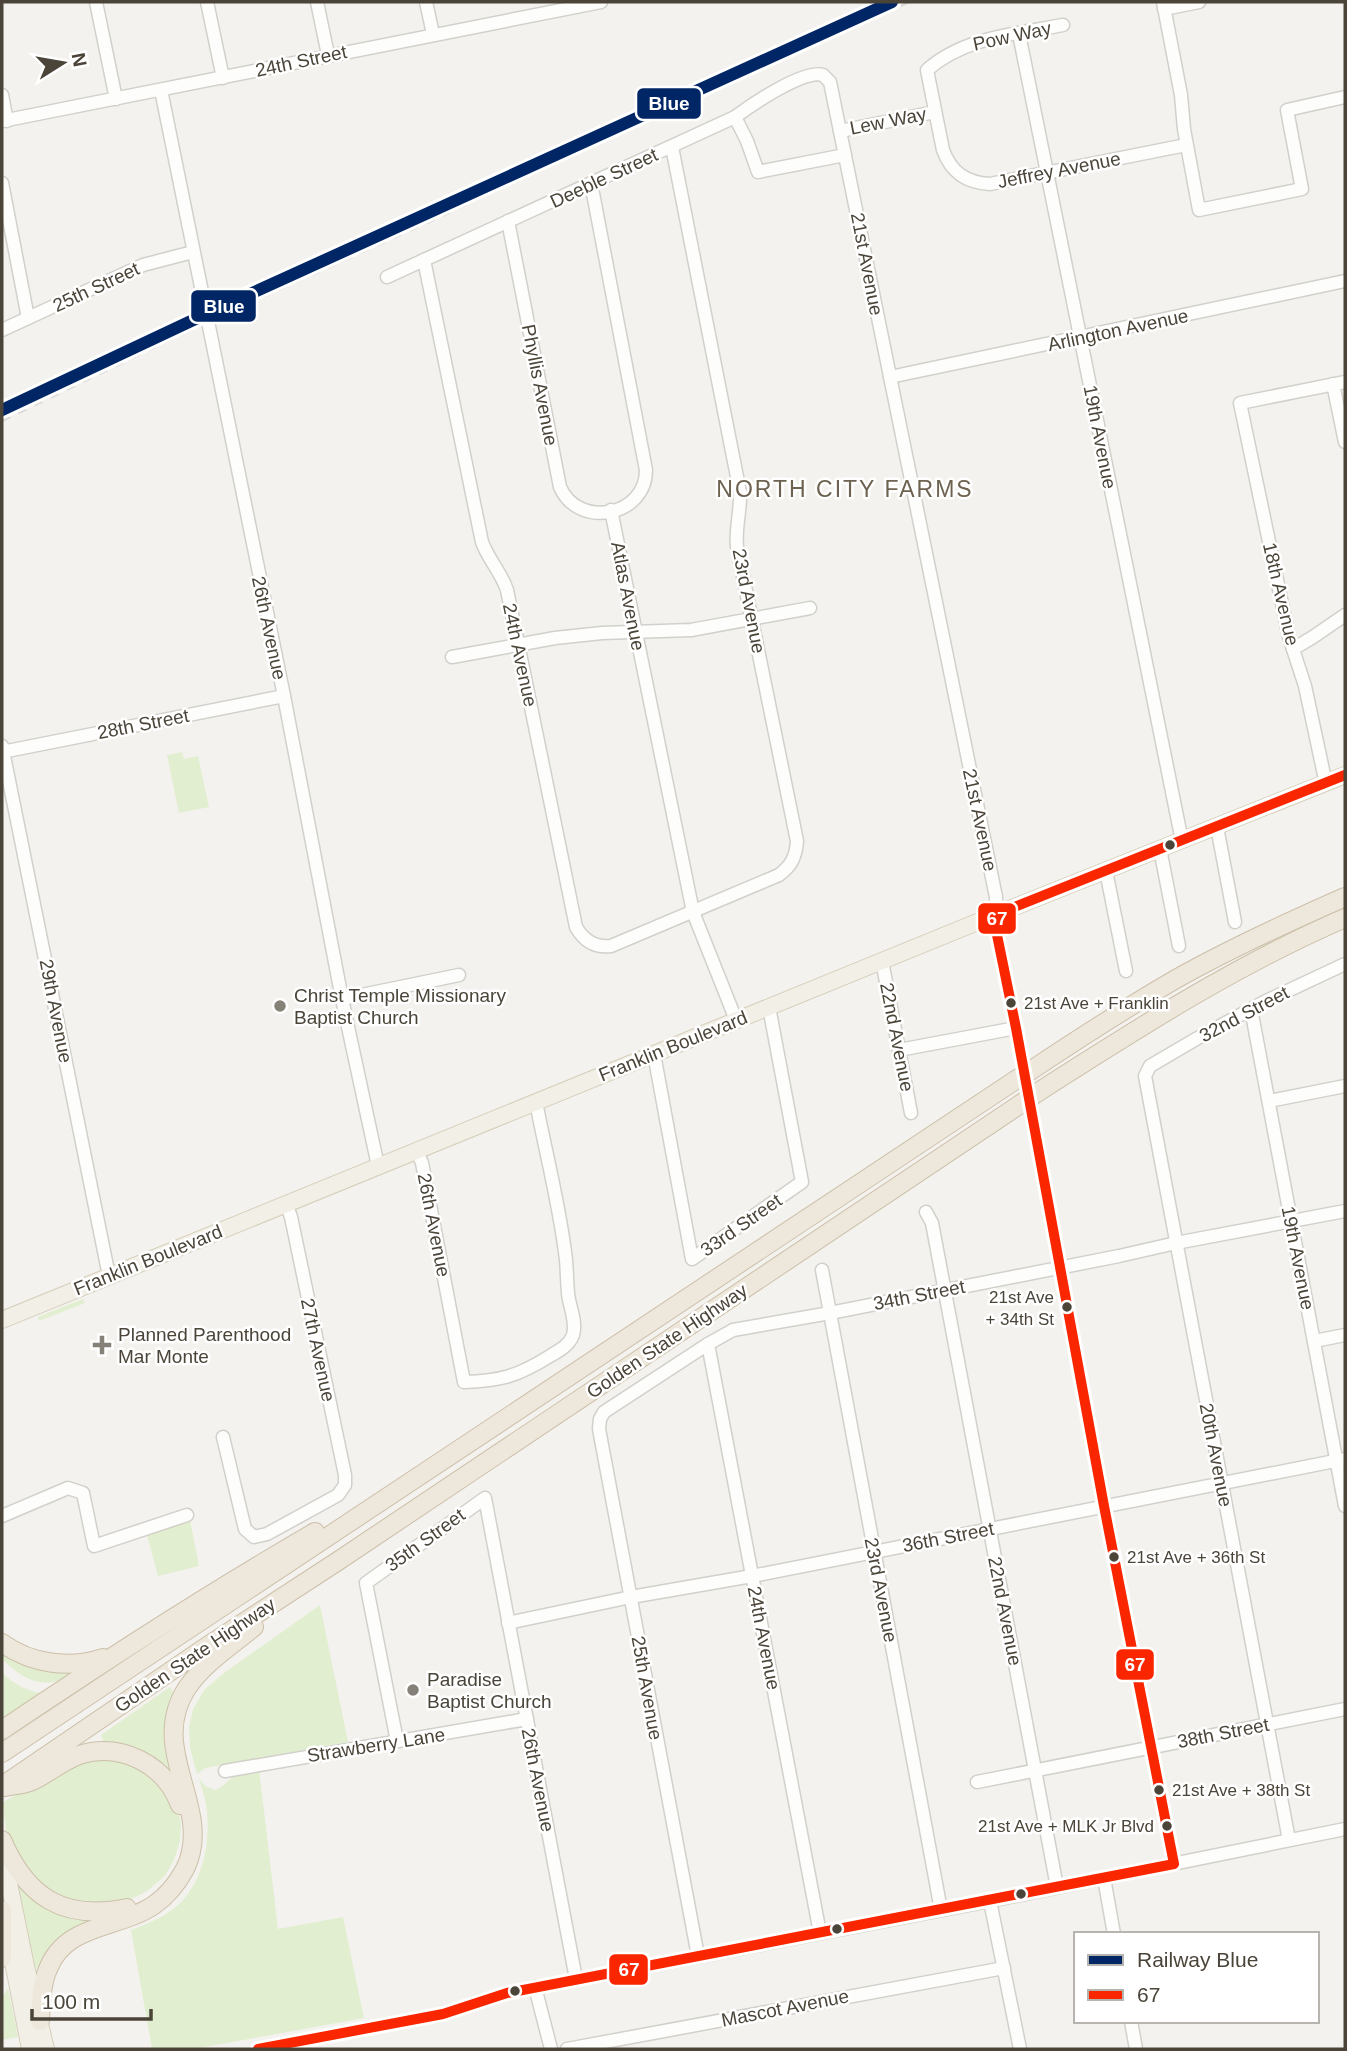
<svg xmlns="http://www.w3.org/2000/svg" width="1347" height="2051" viewBox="0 0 1347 2051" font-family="Arial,sans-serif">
<rect width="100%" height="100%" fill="#f4f2ee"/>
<!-- green -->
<g fill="#e1eecf">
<path d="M182,752l2,7 14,-3 11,51 -30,6 -12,-58z"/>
<path d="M83,1299l2,4 -46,18 -1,-4z"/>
<path d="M190,1520l9,46 -41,10 -11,-41z"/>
<path d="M320,1605l28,137 -143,26 -8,6 -7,-26 -1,-21 4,-18 12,-20 19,-16z"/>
<path d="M2,1646l76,25c-31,20 -50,13 -76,-12z"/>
<path d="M2,1673c12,11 23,17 39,20l-39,30z"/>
<path d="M170,1687l7,10v77l-8,2 -64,-30 -4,-11z"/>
<path d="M107,1755l36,10 33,37 5,21 -1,18 -6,19 -9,16 -18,15 -22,11 -22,4 -41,-7 -36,-26 -19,-39 -5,-31 69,-41z"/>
<path d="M259,1769l19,160 65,-12 21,101 -170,31h-42l-21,-119c18,-7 39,-15 52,-30 22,-24 28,-64 23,-95 -1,-9 -5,-18 -7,-27l6,8 10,4c8,-3 9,-6 15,-11 8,-7 19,-8 29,-10z"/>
<path d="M25,1884l63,30 1,9 -46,44 -8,1 -17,-81z"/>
<path d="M8,1988l10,49 -16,3v-42z"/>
</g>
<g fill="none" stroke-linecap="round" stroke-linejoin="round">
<!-- minor casing -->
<g stroke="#d2d0cb" stroke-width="15">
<g id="minor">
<path d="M96,2l20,97"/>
<path d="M207,2l16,76"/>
<path d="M317,2l11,53"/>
<path d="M426,2l7,32"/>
<path d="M1163,2l18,93 3,34 15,81 103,-21 -15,-79 58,-13"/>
<path d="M1164,9l35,-7"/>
<path d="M1063,25c-47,9 -99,12 -136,45l16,80c8,22 23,33 47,34l196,-39"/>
<path d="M1019,34l163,807"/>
<path d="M161,90l123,606 58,303 36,167"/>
<path d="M2,95l5,26"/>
<path d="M735,117l12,24 11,31 87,-17"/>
<path d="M2,121l599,-119"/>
<path d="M840,131l95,-19"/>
<path d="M2,183l26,135"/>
<path d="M508,221l52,266c18,42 86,30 86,-17l-55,-287"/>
<path d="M424,260l58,282c6,17 19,30 25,48l69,337c8,14 19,21 35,19l168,-71c12,-9 17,-18 18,-34l-60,-294c-2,-19 4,-37 3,-55l-68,-345"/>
<path d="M387,277l348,-160c16,-12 69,-48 88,-42l7,7 166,815v33l20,98 88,478 70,358"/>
<path d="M2,330l141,-65 50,-13"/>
<path d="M890,377l455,-96"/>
<path d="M1333,384l12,58"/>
<path d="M611,510l82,402 43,108"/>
<path d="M1293,649l20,-12 32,-22"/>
<path d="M452,657l103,-19 47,-5 89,-3 119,-22"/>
<path d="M2,746l107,530"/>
<path d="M2,752l282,-56"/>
<path d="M1326,784l-21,-98 -16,-49 -49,-234 105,-21"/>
<path d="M1217,827l18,95"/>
<path d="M1160,849l19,97"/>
<path d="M1106,871l20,100"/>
<path d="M882,961l29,152"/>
<path d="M342,999l117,-24"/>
<path d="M1251,1009l94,497"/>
<path d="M899,1050l117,-22"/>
<path d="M654,1054l38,205 110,-77 -33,-175"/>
<path d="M1269,1101l76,-15"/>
<path d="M417,1151l5,12 42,219c37,-1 54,-6 86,-26 8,-5 19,-10 23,-21 4,-14 -4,-29 -5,-42 -1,-11 -1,-22 -2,-33 -6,-53 -20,-106 -30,-158"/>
<path d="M926,1212l6,11 125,664"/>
<path d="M822,1270l119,640"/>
<path d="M1314,1341l31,-6"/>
<path d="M708,1344l112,589"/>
<path d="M223,1437l22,92 9,8 13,-3 71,-39 7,-10v-10l-54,-258 -5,-14"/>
<path d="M2,1516l66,-28 15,5 11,53 93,-31"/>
<path d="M508,1623l123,-26 121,-21 593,-117"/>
<path d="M397,1741l-31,-158 119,-85 91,481"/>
<path d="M225,1771l302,-52"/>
<path d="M977,1782l368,-73"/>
<path d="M1289,1840l-144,-764 5,-10 46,-27 68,-37 81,-38"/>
<path d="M1104,1878l10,56"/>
<path d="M990,1901l30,148"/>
<path d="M698,1956l-99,-527 1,-10 4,-7 104,-68 25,-14 97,-17 289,-57 57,-13 169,-32"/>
<path d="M535,1987l16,62"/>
<path d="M1131,2021l5,28"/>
<path d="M258,2049l185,-35 64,-21 483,-92 355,-72"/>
<path d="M567,2049l437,-81"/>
</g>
</g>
<!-- major casing -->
<g stroke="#d6cebb" stroke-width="18">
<g id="major">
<path d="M2,1320l995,-406 348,-139"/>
<path d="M2,1849l24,117 20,83"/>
<path d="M7,1931l23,118"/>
</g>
</g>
<!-- highway casing -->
<g stroke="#ccbfa9" stroke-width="20">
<g id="highway">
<path d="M1030,1071c48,-32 96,-63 146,-92 55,-31 112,-57 169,-82"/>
<path d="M1035,1094c100,-64 201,-129 310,-176"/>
<path d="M2,1643c29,21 67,26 101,15"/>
<path d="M2,1730c102,-69 206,-136 313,-198"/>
<path d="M2,1753l1012,-672"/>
<path d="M2,1786l204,-139 132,-86 681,-456"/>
<path d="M5,1787c9,-2 19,-2 27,-6 16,-7 30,-20 47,-26 42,-13 86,9 101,50"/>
<path d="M2,1840c25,58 62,81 125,68"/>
<path d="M2,1910v48"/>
<path d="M40,2021c1,-17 1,-36 8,-52 18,-46 71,-40 106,-64 13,-9 24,-23 31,-36 30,-61 -39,-118 2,-181 17,-25 45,-43 67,-61"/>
</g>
</g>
<!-- minor -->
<use href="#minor" stroke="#fdfdfc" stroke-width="12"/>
<!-- major -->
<use href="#major" stroke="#f2efe6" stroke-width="16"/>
<!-- highway -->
<use href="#highway" stroke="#ede8db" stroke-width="18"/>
<!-- rail -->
<path stroke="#dbdbda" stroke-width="2.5" stroke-dasharray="9 9" stroke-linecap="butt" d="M2,421l205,-99 233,-105 89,-43 380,-172"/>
<!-- highway-bridge casing -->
<g stroke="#ccbfa9" stroke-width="20" stroke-linecap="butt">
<g id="highway-bridge">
<path d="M1014,1081l16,-10"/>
<path d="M1019,1105l16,-11"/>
</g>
</g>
<!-- highway-bridge -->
<use href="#highway-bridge" stroke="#ede8db" stroke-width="18"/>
<!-- bus-1 casing -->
<g stroke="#fff" stroke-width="16">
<path id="bus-1" d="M258,2049l185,-35 64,-21 667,-129 -70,-358 -88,-478 -20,-98 1,-16 348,-139"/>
</g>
<!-- bus-1 -->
<use href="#bus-1" stroke="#fa2600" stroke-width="10"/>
<!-- rail-1 casing -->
<g stroke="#fff" stroke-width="18">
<path id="rail-1" d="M2,410l204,-96 686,-312"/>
</g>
<!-- rail-1 -->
<use href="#rail-1" stroke="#002666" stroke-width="12"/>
</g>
<!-- markers -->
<g fill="#4b4439" stroke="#fff" stroke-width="2.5">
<circle cx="1170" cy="845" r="6"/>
<circle cx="1011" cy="1003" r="6"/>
<circle cx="1067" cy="1307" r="6"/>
<circle cx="1114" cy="1557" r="6"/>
<circle cx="1159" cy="1790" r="6"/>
<circle cx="1167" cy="1826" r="6"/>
<circle cx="1021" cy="1894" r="6"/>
<circle cx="837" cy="1929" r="6"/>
<circle cx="515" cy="1991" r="6"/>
</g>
<g fill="#868178" stroke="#fff" stroke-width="2.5">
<circle cx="280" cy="1006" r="7"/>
<path d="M98.5 1334.5h7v7h7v7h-7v7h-7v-7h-7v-7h7z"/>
<circle cx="413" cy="1690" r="7"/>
</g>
<g text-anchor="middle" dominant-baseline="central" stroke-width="5" stroke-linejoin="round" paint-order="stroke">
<!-- bus labels -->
<g font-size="17" fill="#4b4439" stroke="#fff" text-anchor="start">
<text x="1024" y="1003">21st Ave + Franklin</text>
<text x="1054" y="1297" text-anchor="end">21st Ave<tspan x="1054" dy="22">+ 34th St</tspan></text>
<text x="1127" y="1557">21st Ave + 36th St</text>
<text x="1172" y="1790">21st Ave + 38th St</text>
<text x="1154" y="1826" text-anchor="end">21st Ave + MLK Jr Blvd</text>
</g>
<!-- street labels -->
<g font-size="19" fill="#4b4439" stroke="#fff">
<text transform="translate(1012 36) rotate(-12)">Pow Way</text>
<text transform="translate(301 61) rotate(-12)">24th Street</text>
<text transform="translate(888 121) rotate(-11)">Lew Way</text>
<text transform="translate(1059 170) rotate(-11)">Jeffrey Avenue</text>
<text transform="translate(604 178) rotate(-25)">Deeble Street</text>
<text transform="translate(867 264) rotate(79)">21st Avenue</text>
<text transform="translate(96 287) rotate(-25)">25th Street</text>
<text transform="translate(1118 330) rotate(-12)">Arlington Avenue</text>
<text transform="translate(540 385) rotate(79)">Phyllis Avenue</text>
<text transform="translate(1100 437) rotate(79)">19th Avenue</text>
<text transform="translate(1281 594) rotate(77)">18th Avenue</text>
<text transform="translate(628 596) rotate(79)">Atlas Avenue</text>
<text transform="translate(749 601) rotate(79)">23rd Avenue</text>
<text transform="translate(269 628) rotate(78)">26th Avenue</text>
<text transform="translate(520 655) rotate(78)">24th Avenue</text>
<text transform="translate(143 724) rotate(-11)">28th Street</text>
<text transform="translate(980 820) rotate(78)">21st Avenue</text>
<text transform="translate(56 1011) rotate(79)">29th Avenue</text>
<text transform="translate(1244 1014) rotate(-28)">32nd Street</text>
<text transform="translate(897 1037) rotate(79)">22nd Avenue</text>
<text transform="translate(673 1046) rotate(-22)">Franklin Boulevard</text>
<text transform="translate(434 1225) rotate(79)">26th Avenue</text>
<text transform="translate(741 1225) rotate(-35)">33rd Street</text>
<text transform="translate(1298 1258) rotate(79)">19th Avenue</text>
<text transform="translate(148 1260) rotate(-22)">Franklin Boulevard</text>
<text transform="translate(919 1295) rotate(-11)">34th Street</text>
<text transform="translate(667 1341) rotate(-34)">Golden State Highway</text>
<text transform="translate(318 1350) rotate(78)">27th Avenue</text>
<text transform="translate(1216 1455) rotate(79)">20th Avenue</text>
<text transform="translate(948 1537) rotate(-11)">36th Street</text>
<text transform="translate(425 1540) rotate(-36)">35th Street</text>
<text transform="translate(881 1590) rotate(79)">23rd Avenue</text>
<text transform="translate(1005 1611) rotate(79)">22nd Avenue</text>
<text transform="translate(764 1638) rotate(79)">24th Avenue</text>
<text transform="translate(195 1655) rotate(-34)">Golden State Highway</text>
<text transform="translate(647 1688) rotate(80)">25th Avenue</text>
<text transform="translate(1223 1733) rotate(-11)">38th Street</text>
<text transform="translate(376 1745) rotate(-9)">Strawberry Lane</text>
<text transform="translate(538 1780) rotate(79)">26th Avenue</text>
<text transform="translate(785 2008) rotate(-11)">Mascot Avenue</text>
</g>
<!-- poi labels -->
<g font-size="19" fill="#4b4439" stroke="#fff" text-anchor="start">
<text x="294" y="995">Christ Temple Missionary<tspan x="294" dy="22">Baptist Church</tspan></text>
<text x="118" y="1334">Planned Parenthood<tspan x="118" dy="22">Mar Monte</tspan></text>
<text x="427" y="1679">Paradise<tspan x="427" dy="22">Baptist Church</tspan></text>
</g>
<!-- quarter labels -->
<g font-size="23" letter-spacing="2" fill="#6e6250" stroke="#fff">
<text x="845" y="489">NORTH CITY FARMS</text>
</g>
</g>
<g stroke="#fff" stroke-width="2.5">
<rect x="636" y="87" width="66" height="33" rx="7" fill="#002666"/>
<rect x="190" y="289" width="67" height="34" rx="7" fill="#002666"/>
<rect x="977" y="902" width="40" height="33" rx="7" fill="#fa2600"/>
<rect x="1115" y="1648" width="40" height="33" rx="7" fill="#fa2600"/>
<rect x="608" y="1953" width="41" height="33" rx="7" fill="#fa2600"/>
</g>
<g font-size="19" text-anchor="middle" font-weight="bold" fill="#fff">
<text x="669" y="110">Blue</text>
<text x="224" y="313">Blue</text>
<text x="997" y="925">67</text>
<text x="1135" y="1671">67</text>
<text x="629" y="1976">67</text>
</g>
<!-- border -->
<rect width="1347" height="2051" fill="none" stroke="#4b4439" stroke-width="7"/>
<!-- legend -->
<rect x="1074" y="1932" width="245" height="91" fill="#ffffff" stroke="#b7b4b0" stroke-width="2"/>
<rect x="1088" y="1955" width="35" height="10" fill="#002666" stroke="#b7b4b0" stroke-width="2"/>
<text x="1137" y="1967" font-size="21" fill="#4b4439">Railway Blue</text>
<rect x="1088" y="1990" width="35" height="10" fill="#fa2600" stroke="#b7b4b0" stroke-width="2"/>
<text x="1137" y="2002" font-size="21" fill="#4b4439">67</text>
<!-- north arrow -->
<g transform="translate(63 63) rotate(79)" stroke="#ffffff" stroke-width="5" paint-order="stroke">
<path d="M0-5L12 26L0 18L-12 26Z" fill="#4b4439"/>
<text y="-10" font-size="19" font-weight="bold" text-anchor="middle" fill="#4b4439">N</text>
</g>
<!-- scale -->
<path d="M32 2009v10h119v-10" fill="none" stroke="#4b4439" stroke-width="3.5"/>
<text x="42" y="2009" font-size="21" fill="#4b4439" stroke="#ffffff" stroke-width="5" paint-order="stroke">100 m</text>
</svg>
